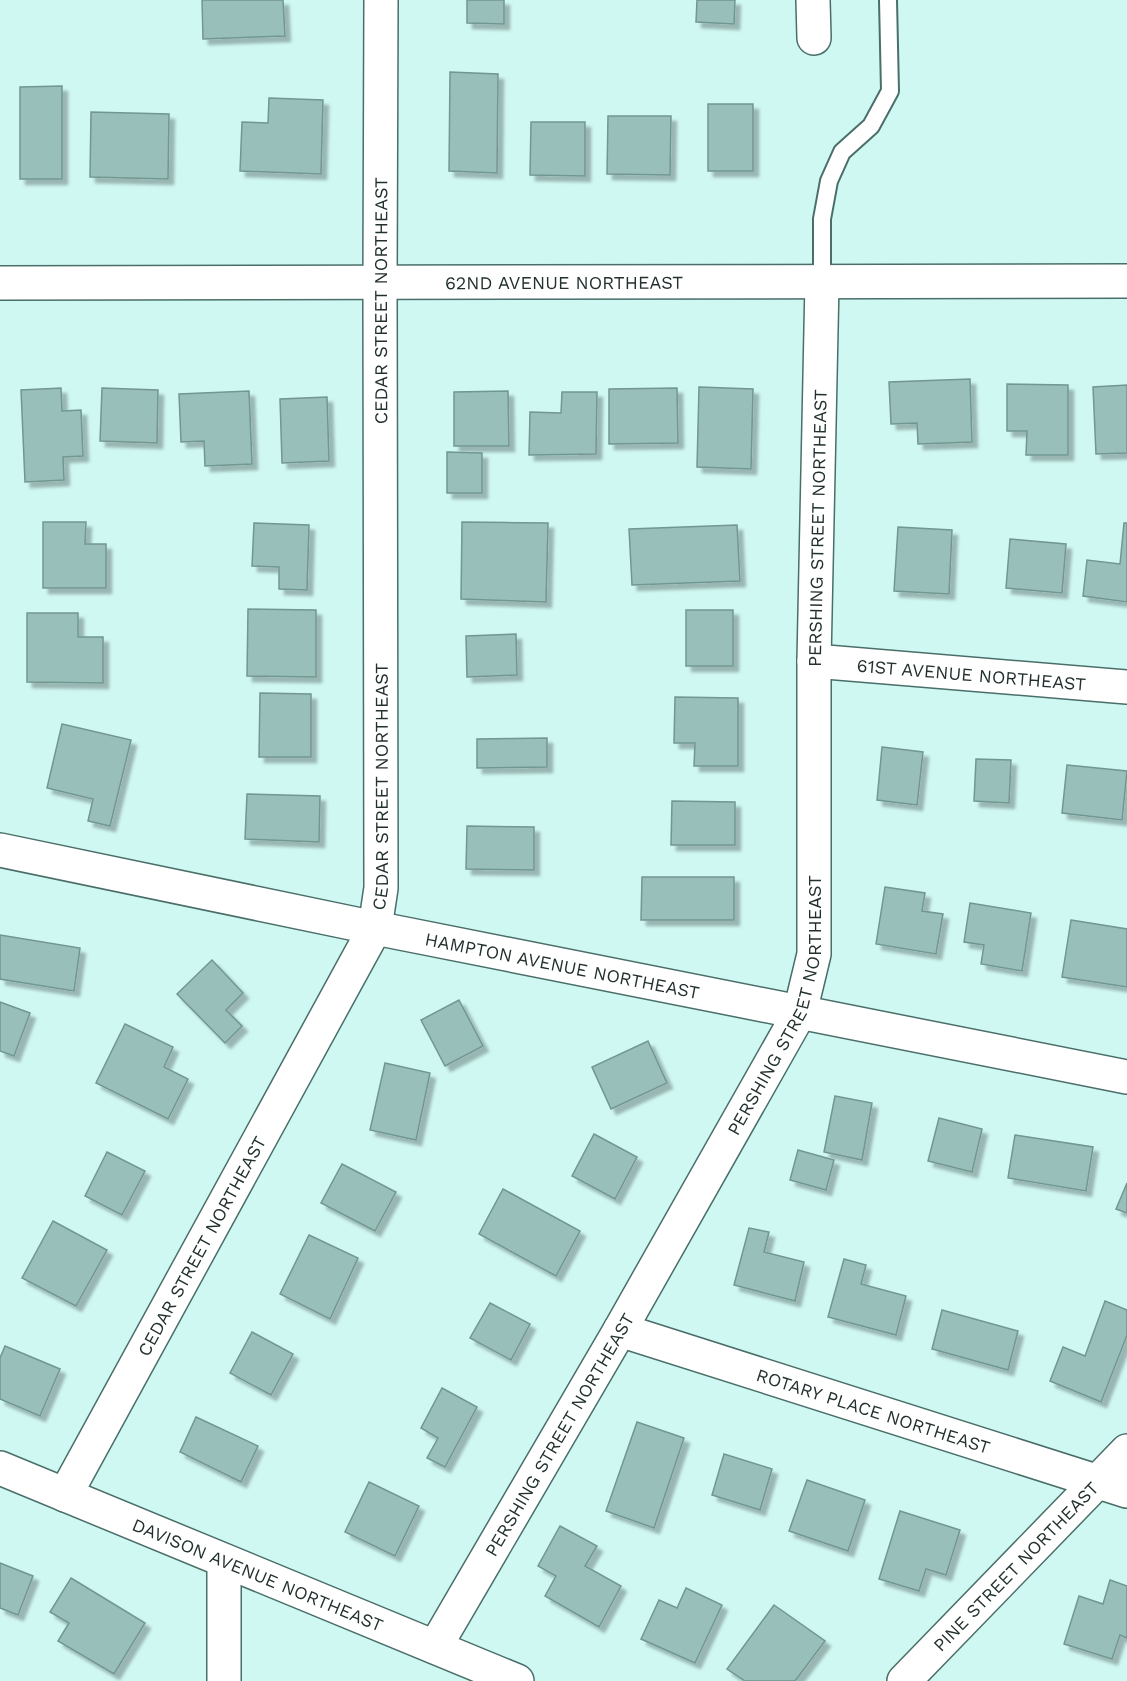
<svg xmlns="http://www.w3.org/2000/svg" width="1127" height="1681" viewBox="0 0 1127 1681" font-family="'Work Sans',sans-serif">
<defs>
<filter id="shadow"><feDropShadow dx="5.5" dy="5.5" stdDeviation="1.5" flood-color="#0004"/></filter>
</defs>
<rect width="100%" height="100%" fill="#d0f8f3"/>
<!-- building -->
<g fill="#99bfba" stroke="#729792" stroke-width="1.5" filter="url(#shadow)">
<path d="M202,0h81l2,36 -82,3z"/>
<path d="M467,0h37v24l-37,-1z"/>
<path d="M697,0h38l-1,24 -38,-2z"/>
<path d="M450,72l48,2 -1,99 -48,-2z"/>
<path d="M62,86v93h-42v-92z"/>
<path d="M269,98l54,2 -2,74 -81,-3 2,-49 26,1z"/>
<rect x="708" y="104" width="45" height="67"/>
<path d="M91,112l78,2 -1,65 -78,-2z"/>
<path d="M608,116h63l-1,59 -63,-1z"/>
<path d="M531,122h54v54l-55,-1z"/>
<path d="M970,379l2,63 -54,2 -1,-21 -26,1 -2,-42z"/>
<path d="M1007,384l61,1v70h-42l1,-24h-20z"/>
<path d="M1127,385v68l-31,1 -3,-67z"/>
<path d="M699,387l54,2 -2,80 -54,-2z"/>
<path d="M61,388l1,23 19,-1 2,46 -20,1 1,23 -39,2 -4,-92z"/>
<path d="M102,388l56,2 -1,53 -57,-2z"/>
<path d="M677,388l1,55 -69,1v-55z"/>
<path d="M249,391l3,73 -47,2 -1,-25 -23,1 -2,-48z"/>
<path d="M508,391l1,55h-55v-54z"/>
<path d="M562,392h35l-1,62 -67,1 1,-43 31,1z"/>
<path d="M327,397l2,64 -47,2 -2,-64z"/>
<path d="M447,452l35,1v40h-35z"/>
<path d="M43,522h43l-1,22h21v44h-63z"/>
<path d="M462,522l86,1 -2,79 -85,-3z"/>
<path d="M254,523l55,2 -2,65 -28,-1v-22l-27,-1z"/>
<path d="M1124,523h3v79l-44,-6 4,-36 33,4z"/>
<path d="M737,525l3,56 -108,4 -3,-56z"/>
<path d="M898,527l54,3 -3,64 -55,-3z"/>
<path d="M1010,539l56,5 -4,49 -56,-5z"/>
<path d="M248,609l68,1v67l-69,-1z"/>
<rect x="686" y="610" width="47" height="56"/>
<path d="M27,613h51v24h25v46l-76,-1z"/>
<path d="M516,634l1,41 -50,2 -1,-41z"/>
<path d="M260,693l51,1v63h-52z"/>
<path d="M675,697l63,1v68h-44l1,-23h-21z"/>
<path d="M62,724l69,16 -21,86 -22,-5 5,-22 -46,-11z"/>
<path d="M547,738v29l-70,1v-29z"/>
<path d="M882,747l41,5 -6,53 -40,-5z"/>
<path d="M976,759l35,1 -2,43 -35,-2z"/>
<path d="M1067,765l60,6 -5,49 -60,-7z"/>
<path d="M247,794l73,2 -1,46 -74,-3z"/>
<path d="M672,801l63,1v43h-64z"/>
<path d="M467,826l67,1v43l-68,-1z"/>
<path d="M642,877h92v43h-93z"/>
<path d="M885,887l40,6 -3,18 21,3 -7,40 -60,-10z"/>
<path d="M970,903l61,10 -9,58 -41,-7 3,-19 -20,-3z"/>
<path d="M1071,920l56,9v58l-65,-10z"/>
<path d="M0,935l80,13 -6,43 -74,-12z"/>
<path d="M212,960l31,33 -17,17 16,16 -17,17 -48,-49z"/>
<path d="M459,1000l24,46 -38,20 -24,-46z"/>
<path d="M0,1002l30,11 -16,43 -14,-5z"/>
<path d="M125,1024l48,23 -9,20 24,12 -20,40 -72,-36z"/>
<path d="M648,1041l19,42 -56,26 -19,-42z"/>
<path d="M385,1063l45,10 -14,67 -46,-10z"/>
<path d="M835,1096l37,7 -10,57 -38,-8z"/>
<path d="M939,1118l43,11 -10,43 -44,-11z"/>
<path d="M594,1134l43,23 -22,42 -43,-23z"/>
<path d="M1015,1135l78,12 -7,44 -78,-13z"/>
<path d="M798,1150l36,10 -8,30 -36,-10z"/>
<path d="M107,1152l38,19 -23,44 -37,-19z"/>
<path d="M342,1164l54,28 -21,39 -54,-28z"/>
<path d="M1127,1183v30l-11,-4z"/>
<path d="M503,1189l77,42 -24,45 -77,-42z"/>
<path d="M53,1221l54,29 -31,56 -54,-28z"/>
<path d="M749,1228l20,4 -5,20 40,10 -9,39 -61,-16z"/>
<path d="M309,1235l49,23 -28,61 -50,-25z"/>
<path d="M844,1259l22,6 -5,19 45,12 -10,39 -68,-18z"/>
<path d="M1105,1301l22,9v25l-26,67 -51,-21 13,-34 22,9z"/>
<path d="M490,1303l40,21 -19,36 -41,-22z"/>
<path d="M942,1310l76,21 -10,39 -76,-21z"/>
<path d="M252,1332l41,22 -22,41 -41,-22z"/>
<path d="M5,1346l55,23 -20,47 -40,-17v-41z"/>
<path d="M442,1388l35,19 -32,60 -18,-9 11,-20 -17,-10z"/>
<path d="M196,1417l62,29 -17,36 -61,-30z"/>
<path d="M637,1422l47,16 -30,90 -48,-17z"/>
<path d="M724,1454l48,15 -12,41 -48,-15z"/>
<path d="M807,1480l58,20 -17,51 -59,-20z"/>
<path d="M369,1482l50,24 -24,50 -50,-24z"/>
<path d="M900,1511l60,19 -14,45 -20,-6 -7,22 -40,-12z"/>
<path d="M560,1526l37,20 -12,20 36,20 -22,41 -54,-31 11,-20 -18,-10z"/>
<path d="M0,1563l33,13 -15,39 -18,-7z"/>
<path d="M71,1578l74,45 -31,51 -56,-33 11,-18 -19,-11z"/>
<path d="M1110,1580l17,6v52l-7,-3 -8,24 -48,-15 15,-48 24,8z"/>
<path d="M686,1588l36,17 -27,58 -54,-24 18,-39 18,8z"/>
<path d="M774,1605l51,36 -30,40h-50l-18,-12z"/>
</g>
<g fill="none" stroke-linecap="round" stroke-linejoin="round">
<!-- lane casing -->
<g stroke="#4a6e69" stroke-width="20">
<path id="lane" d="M822,282v-63l7,-38 13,-29 29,-26 19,-35 -2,-91"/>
</g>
<!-- street casing -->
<g stroke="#4a6e69" stroke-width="36">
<g id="street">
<path d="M813,0l1,38"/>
<path id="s1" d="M814,661l313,26"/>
<path id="s2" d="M0,850l375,78 752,149"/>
<path id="s3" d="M620,1330l507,161"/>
<path id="s4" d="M0,1468l517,213"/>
<path id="s5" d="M65,1495l310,-567 6,-40 -1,-605 1,-283"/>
<path d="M224,1561v120"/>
<path id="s6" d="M435,1647l185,-317 180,-318 14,-58v-293l8,-379"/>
<path id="s7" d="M904,1681l223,-230"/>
</g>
</g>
<!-- secondary casing -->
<g stroke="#4a6e69" stroke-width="36">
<g id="secondary">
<path id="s8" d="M0,283l1127,-2"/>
</g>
</g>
<!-- lane -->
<use href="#lane" stroke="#fff" stroke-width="16"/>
<!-- street -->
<use href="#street" stroke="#fff" stroke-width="33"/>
<!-- secondary -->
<use href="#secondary" stroke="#fff" stroke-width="33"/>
</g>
<g text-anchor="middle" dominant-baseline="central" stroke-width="5" stroke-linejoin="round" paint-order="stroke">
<!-- street labels -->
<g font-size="18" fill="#22312f" stroke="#d0f8f3">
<text stroke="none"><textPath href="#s8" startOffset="564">62ND AVENUE NORTHEAST</textPath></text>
<text stroke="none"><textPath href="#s5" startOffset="1274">CEDAR STREET NORTHEAST</textPath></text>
<text stroke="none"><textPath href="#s6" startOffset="1218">PERSHING STREET NORTHEAST</textPath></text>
<text stroke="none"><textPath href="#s1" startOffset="158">61ST AVENUE NORTHEAST</textPath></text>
<text stroke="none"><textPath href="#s5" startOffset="788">CEDAR STREET NORTHEAST</textPath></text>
<text stroke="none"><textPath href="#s2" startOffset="574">HAMPTON AVENUE NORTHEAST</textPath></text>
<text stroke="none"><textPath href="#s6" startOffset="732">PERSHING STREET NORTHEAST</textPath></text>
<text stroke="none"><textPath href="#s5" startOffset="284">CEDAR STREET NORTHEAST</textPath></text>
<text stroke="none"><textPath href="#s3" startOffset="266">ROTARY PLACE NORTHEAST</textPath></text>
<text stroke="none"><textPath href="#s6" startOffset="246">PERSHING STREET NORTHEAST</textPath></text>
<text stroke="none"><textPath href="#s7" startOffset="160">PINE STREET NORTHEAST</textPath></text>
<text stroke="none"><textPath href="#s4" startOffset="279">DAVISON AVENUE NORTHEAST</textPath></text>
</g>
</g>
</svg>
